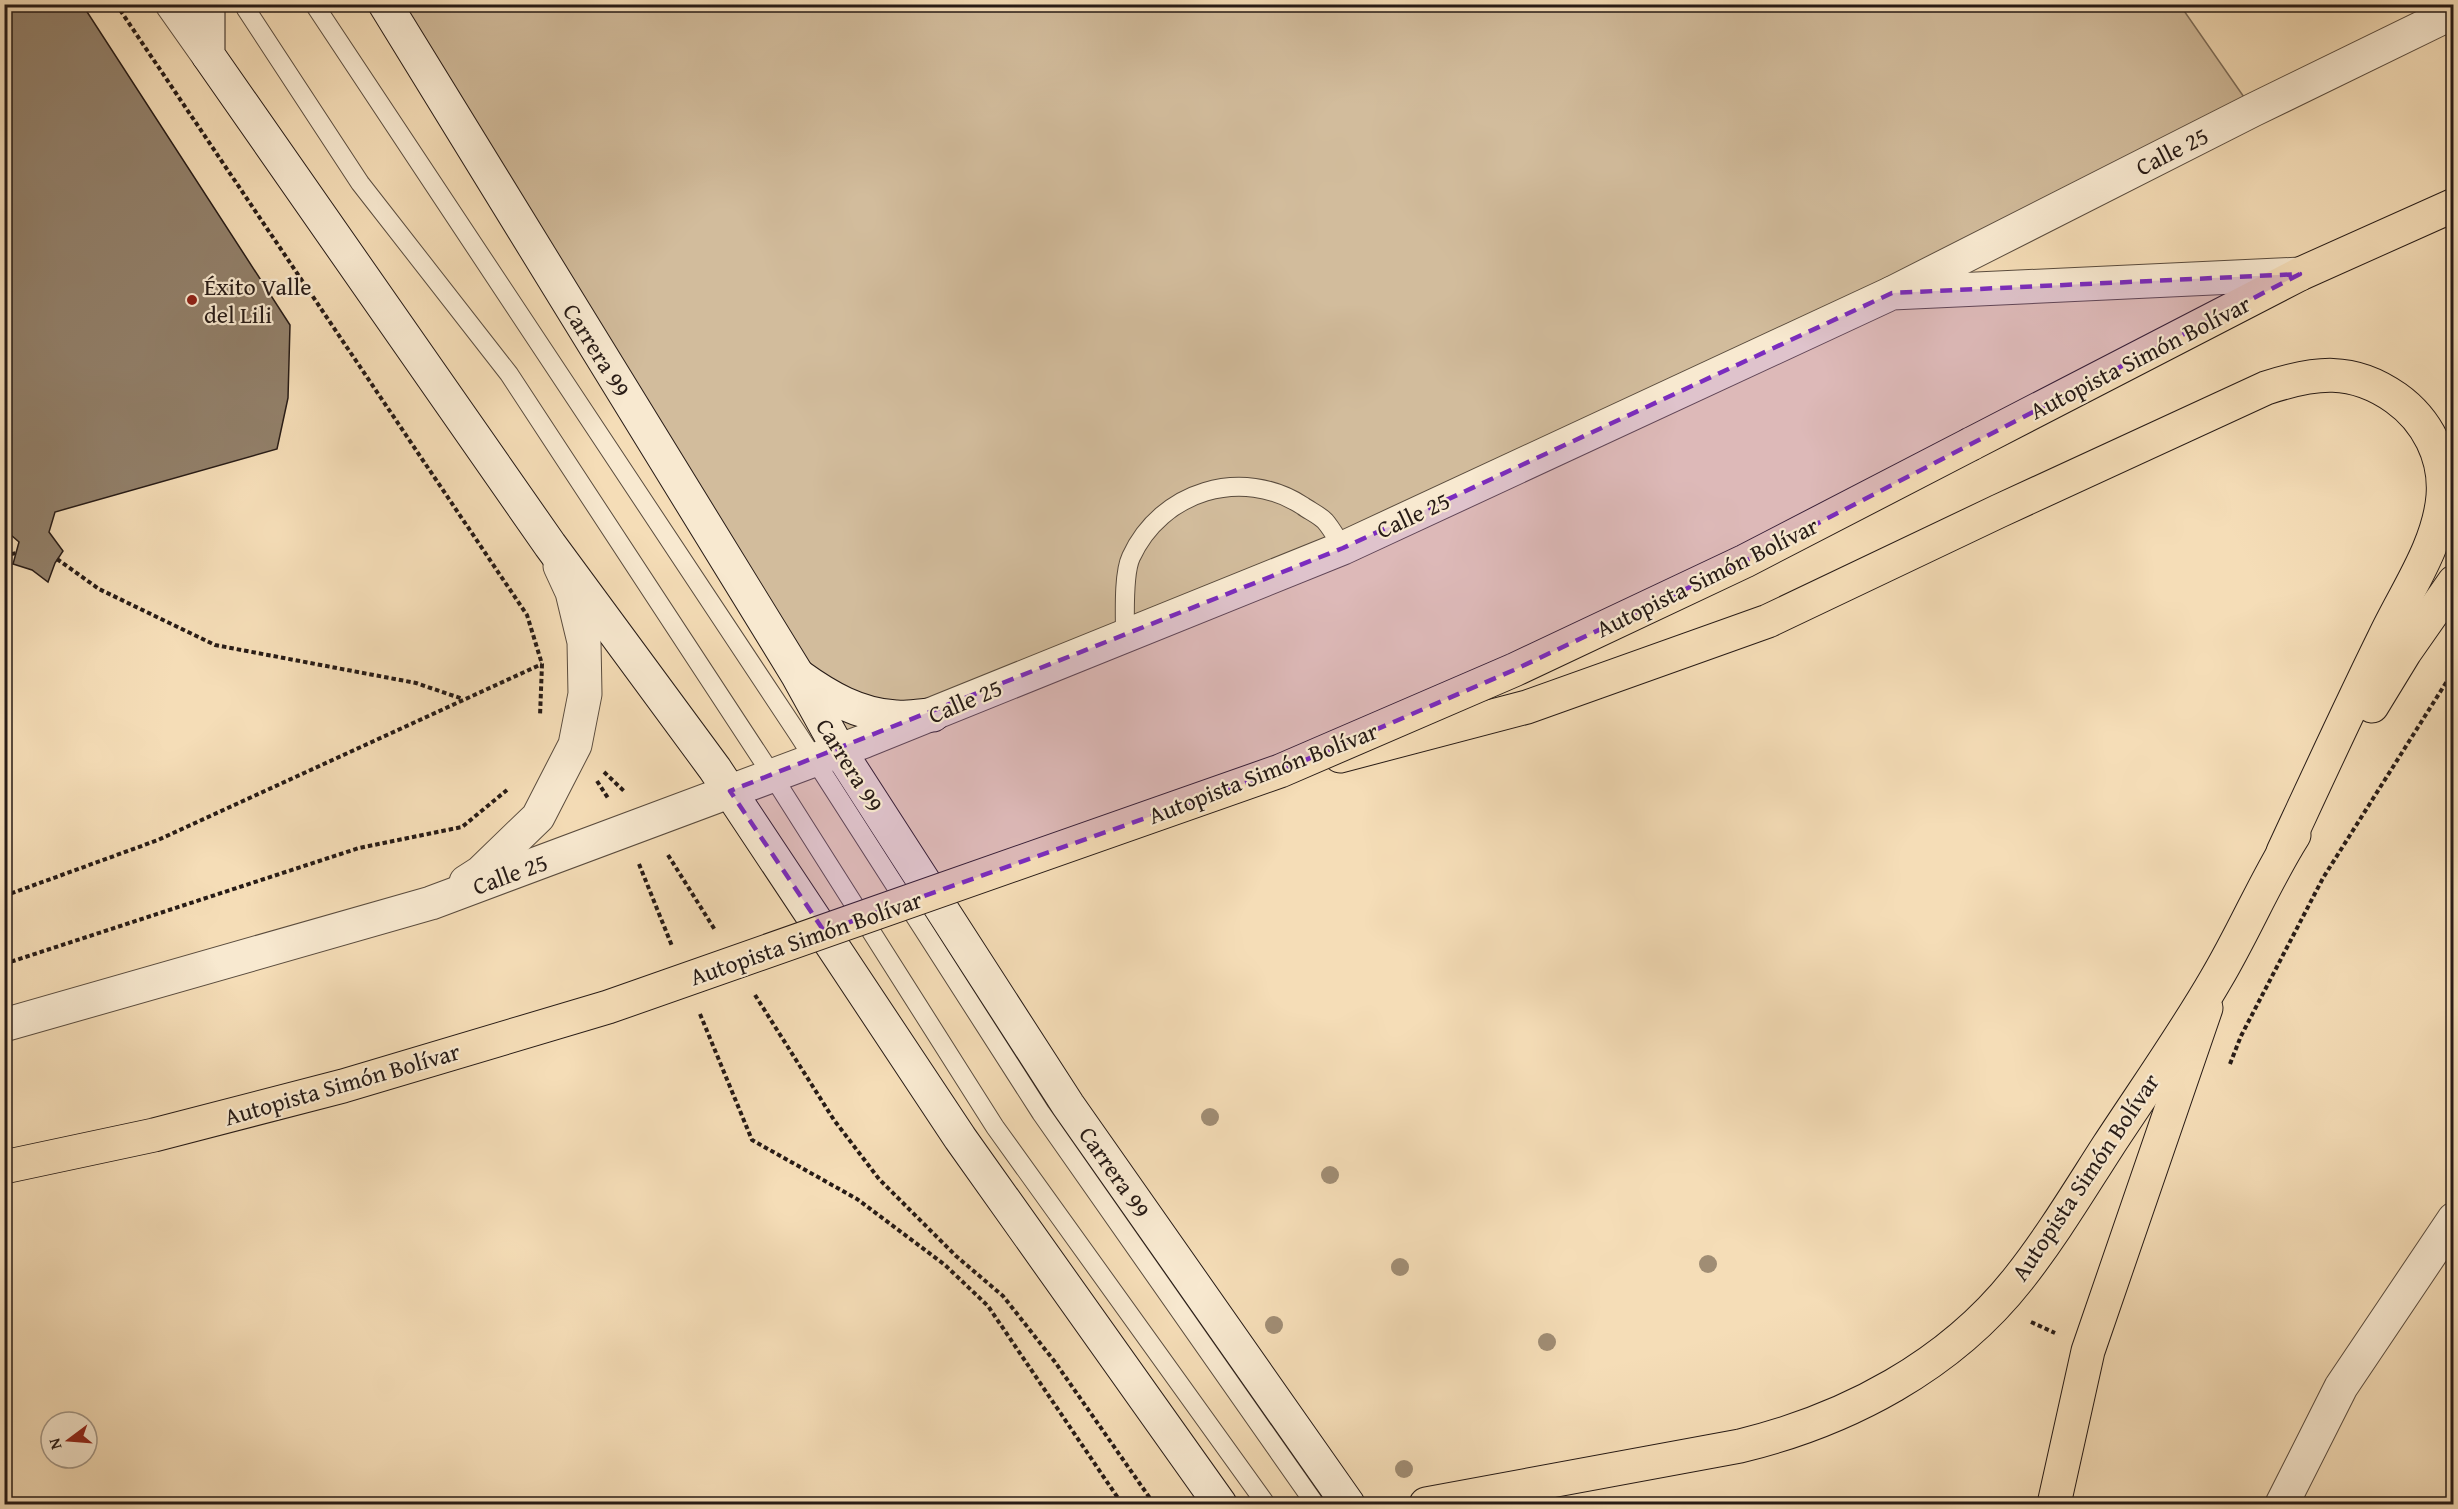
<svg xmlns="http://www.w3.org/2000/svg" width="2458" height="1509" viewBox="0 0 2458 1509" font-family="'Gentium Book Plus',serif">
<rect width="100%" height="100%" fill="#f5ddb7"/>
<filter id="stains"><feTurbulence type="fractalNoise" baseFrequency=".00333" numOctaves="4"/><feColorMatrix values="0 0 0 0 .2 0 0 0 0 .09 0 0 0 0 .02 0 0 0 .5 -.17"/></filter>
<radialGradient id="worn" r=".72"><stop offset=".6" stop-color="#630" stop-opacity="0"/><stop offset="1" stop-color="#630" stop-opacity=".3"/></radialGradient>
<!-- green -->
<path fill="#d2bc9c" stroke="#7c6c59" stroke-width="1.5" d="M385,5h1795l73,105 -361,183 -1053,457z"/>
<!-- building -->
<path fill="#92806a" stroke="#271b16" stroke-width="1.5" d="M4,4h78l208,321 -2,73 -11,51 -222,63 -6,20 14,19 -8,12 -7,19 -16,-12 -19,-6 6,-22 -15,-13z"/>
<g fill="none" stroke-linecap="round" stroke-linejoin="round">
<!-- service casing -->
<g stroke="#5a4c3e" stroke-width="20">
<g id="service">
<path d="M245,4l1,5 114,174 149,191 263,401 223,352 271,377"/>
<path d="M314,4l484,730 243,379 274,391"/>
<path d="M1125,634c0,-19 -2,-60 6,-77 30,-66 111,-91 172,-51 7,5 16,9 22,15 7,8 12,18 18,27"/>
</g>
</g>
<!-- minor casing -->
<g stroke="#5a4c3e" stroke-width="35">
<g id="minor">
<path d="M172,4l36,51"/>
<path d="M1892,293l361,-183 201,-98"/>
<path d="M2282,1504l59,-117 113,-168"/>
</g>
</g>
<!-- tertiary casing -->
<g stroke="#5a4c3e" stroke-width="35">
<g id="tertiary">
<path d="M466,882l14,-9 58,-56 37,-72 10,-51 -1,-52 -12,-50 -12,-26"/>
<path d="M4,1025l427,-122 434,-162 478,-193 549,-255 408,-19"/>
</g>
</g>
<!-- secondary casing -->
<g stroke="#271b16" stroke-width="35">
<g id="secondary">
<path d="M208,4v51l342,490 165,224 245,369 260,366"/>
<path d="M385,4l412,670 42,76 229,355 280,399"/>
<path d="M799,676c29,21 60,39 97,41 12,1 25,-2 37,-2"/>
</g>
</g>
<!-- primary casing -->
<g stroke="#271b16" stroke-width="35">
<path id="primary" d="M2054,1504l34,-153 118,-343"/>
</g>
<!-- trunk casing -->
<g stroke="#271b16" stroke-width="35">
<g id="trunk">
<path d="M1971,444l329,-170 154,-69"/>
<path d="M2372,706l33,-54 49,-70"/>
<path d="M1340,756l187,-49 241,-86 231,-110 267,-123c49,-16 86,-21 130,10 31,22 50,59 47,98 -4,50 -38,97 -59,142 -35,71 -68,143 -101,214"/>
<path d="M1426,1504l314,-58c107,-26 210,-80 279,-168 33,-42 60,-87 89,-132 36,-55 75,-110 108,-167 28,-47 49,-98 78,-144"/>
</g>
</g>
<!-- path -->
<g stroke="#271b16" stroke-width="4" stroke-dasharray="4.5 3" stroke-linecap="butt">
<path d="M116,4l411,611 15,49 -2,52"/>
<path d="M4,556l12,-3"/>
<path d="M57,559l42,30 116,56 201,38 47,16"/>
<path d="M604,772l21,20"/>
<path d="M597,781l11,17"/>
<path d="M668,855l47,75"/>
<path d="M639,864l33,82"/>
<path d="M4,896l154,-56 384,-176"/>
<path d="M4,964l355,-116 103,-21 45,-37"/>
<path d="M755,995l79,125 45,59 77,77 47,40 52,66 99,142"/>
<path d="M700,1014l52,126 105,59 88,66 43,41 134,198"/>
<path d="M2230,1064l11,-28 82,-158 131,-208"/>
<path d="M2031,1322l24,11"/>
</g>
<!-- service -->
<use href="#service" stroke="#f8e9d0" stroke-width="18"/>
<!-- minor -->
<use href="#minor" stroke="#f8e9d0" stroke-width="33"/>
<!-- tertiary -->
<use href="#tertiary" stroke="#f8e9d0" stroke-width="33"/>
<!-- secondary -->
<use href="#secondary" stroke="#f8e9d0" stroke-width="33"/>
<!-- primary -->
<use href="#primary" stroke="#f5ddb7" stroke-width="33"/>
<!-- trunk -->
<use href="#trunk" stroke="#f5ddb7" stroke-width="33"/>
<!-- trunk-bridge casing -->
<g stroke="#271b16" stroke-width="35" stroke-linecap="butt">
<path id="trunk-bridge" d="M4,1167l150,-32 189,-49 265,-79 672,-236 234,-101 231,-109 226,-117"/>
</g>
<!-- trunk-bridge -->
<use href="#trunk-bridge" stroke="#f5ddb7" stroke-width="33"/>
</g>
<!-- trees -->
<g fill="#a08d74">
<circle cx="1210" cy="1117" r="9"/>
<circle cx="1330" cy="1175" r="9"/>
<circle cx="1708" cy="1264" r="9"/>
<circle cx="1400" cy="1267" r="9"/>
<circle cx="1274" cy="1325" r="9"/>
<circle cx="1547" cy="1342" r="9"/>
<circle cx="1404" cy="1469" r="9"/>
</g>
<!-- marked area -->
<path fill="#7b2cbf" fill-opacity="0.2" stroke="#7b2cbf" stroke-width="4.5" stroke-dasharray="12 8" stroke-linejoin="round" d="M2300,274l-555,287 -231,109 -234,101 -456,160 -94,-140 613,-243 549,-255z"/>
<!-- markers -->
<circle fill="#8f2418" stroke="#f8e9d0" stroke-width="2" cx="192" cy="300" r="6"/>
<g text-anchor="middle" dominant-baseline="central" stroke-width="4.5" stroke-linejoin="round" paint-order="stroke">
<!-- street labels -->
<g font-size="24" fill="#271b16" stroke="#f8e9d0">
<text transform="translate(2172 151) rotate(-27)">Calle 25</text>
<text transform="translate(597 350) rotate(58)">Carrera 99</text>
<text transform="translate(2140 357) rotate(-27)">Autopista Simón Bolívar</text>
<text transform="translate(1413 515) rotate(-25)">Calle 25</text>
<text transform="translate(1707 577) rotate(-26)">Autopista Simón Bolívar</text>
<text transform="translate(965 701) rotate(-23)">Calle 25</text>
<text transform="translate(850 765) rotate(58)">Carrera 99</text>
<text transform="translate(1263 773) rotate(-21)">Autopista Simón Bolívar</text>
<text transform="translate(510 874) rotate(-20)">Calle 25</text>
<text transform="translate(806 938) rotate(-19)">Autopista Simón Bolívar</text>
<text transform="translate(342 1084) rotate(-16)">Autopista Simón Bolívar</text>
<text transform="translate(1115 1172) rotate(55)">Carrera 99</text>
<text transform="translate(2085 1177) rotate(-56)">Autopista Simón Bolívar</text>
</g>
<!-- poi labels -->
<g font-size="24" fill="#271b16" stroke="#f8e9d0" text-anchor="start">
<text x="204" y="286">Éxito Valle<tspan x="204" dy="28">del Lili</tspan></text>
</g>
</g>
<!-- margin -->
<rect width="2458" height="1509" fill="none" stroke="#f5ddb7" stroke-width="24"/>
<rect x="6" y="6" width="2446" height="1497" fill="none" stroke="#271b16" stroke-width="3"/>
<rect x="12" y="12" width="2434" height="1485" fill="none" stroke="#271b16" stroke-width="1.5"/>
<!-- north arrow -->
<g transform="translate(69 1440) rotate(254)"><circle r="28" fill="#f8e9d0" stroke="#a49786" stroke-width="1.5"/>
<path d="M0-4.5L10 22L0 15L-10 22Z" fill="#8f2418"/>
<text y="-9" font-size="16" font-weight="bold" text-anchor="middle" fill="#271b16">N</text>
</g>
<rect width="100%" height="100%" filter="url(#stains)"/>
<rect width="100%" height="100%" fill="url(#worn)"/>
</svg>
